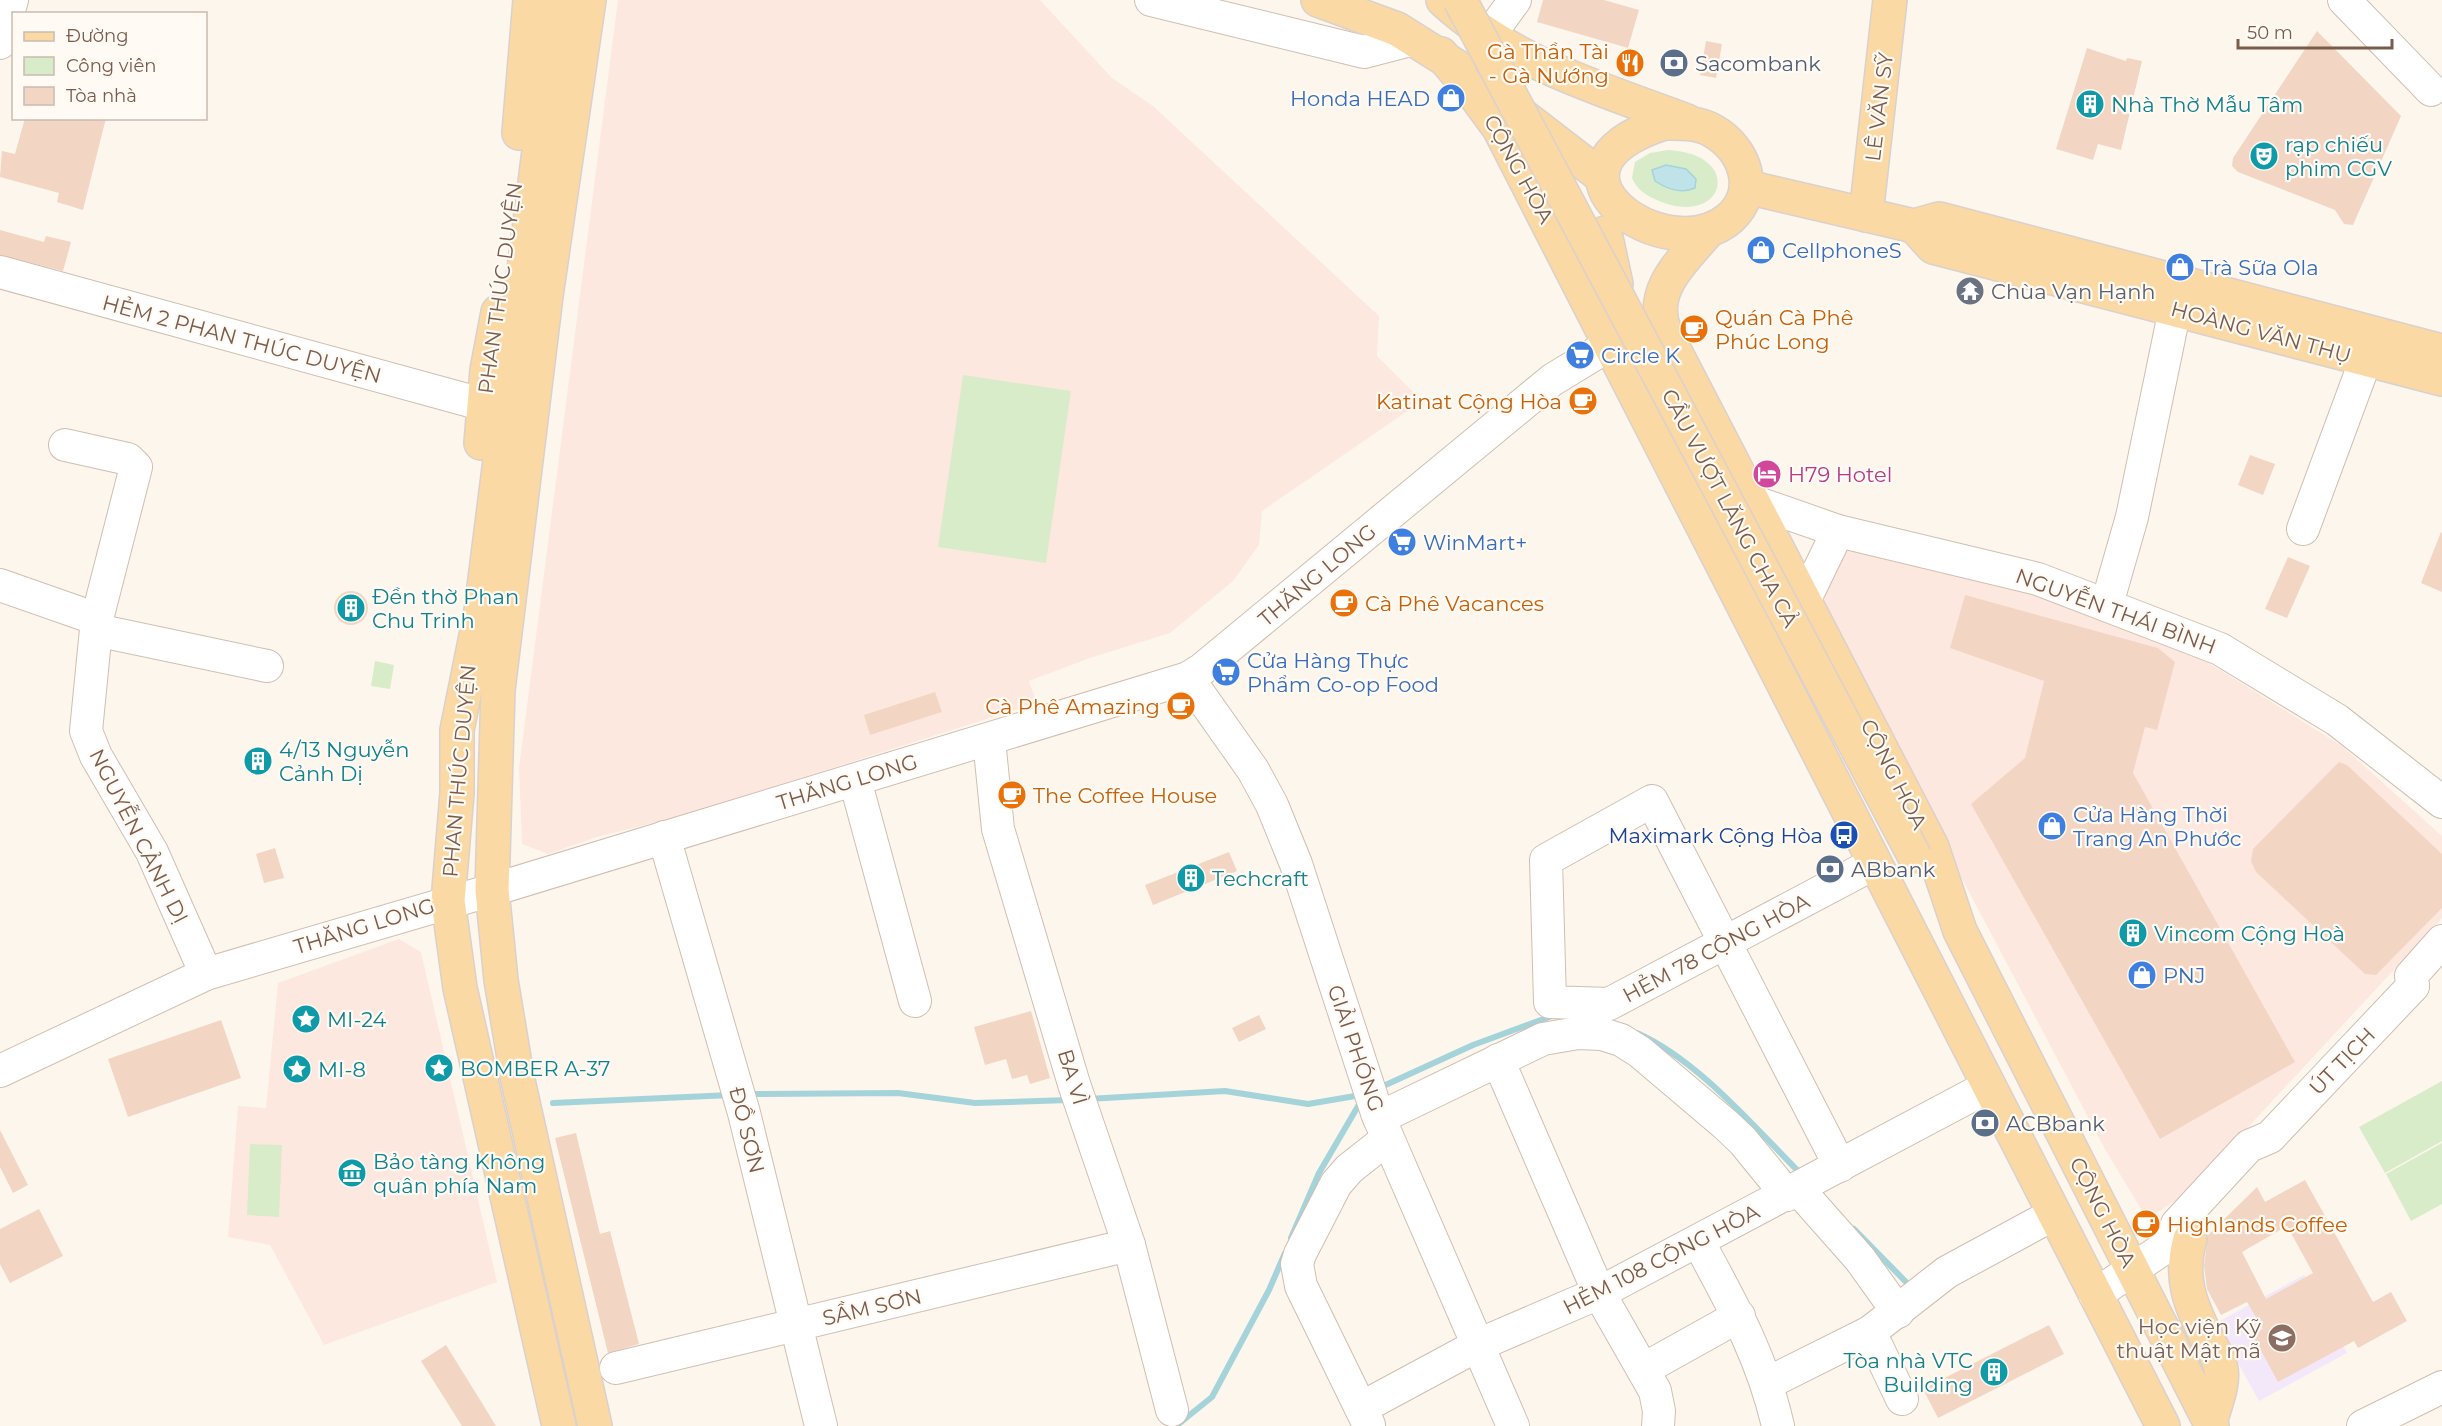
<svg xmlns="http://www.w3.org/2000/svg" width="2442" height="1426" viewBox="0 0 2442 1426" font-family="Montserrat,sans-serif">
<rect width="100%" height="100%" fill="#fdf6ec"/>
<!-- commercial -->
<g fill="#fde8e0">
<path d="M618,0h422l72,78 41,28 226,210 -2,40 45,45 -160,110 -3,34 -26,36 -63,52 -80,25 -61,23 8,22 -356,113 -84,21 -49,17 -26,-10 -3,-76z"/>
<path d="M1845,542l198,49 142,57 157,98 100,90v82l-255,275 -40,26 -41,-68 -174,-329 -119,-234z"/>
<path d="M399,939l22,13 76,330 -173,63 -54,-100 -42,-8 10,-131 28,2 12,-125z"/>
</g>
<!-- education -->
<path fill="#f3e8fa" d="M2304,1275l43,78 -88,48 -43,-78z"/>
<!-- green -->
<g fill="#d8ecc9">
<path d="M1668,150c77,4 57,78 -9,51 -12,-5 -22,-11 -27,-23l3,-16 15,-9z"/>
<path d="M963,375l108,16 -25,172 -108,-16z"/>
<path d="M375,661l19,4 -4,24 -19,-3z"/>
<path d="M2442,1081v60l-57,32 -26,-46z"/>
<path d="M2442,1143v61l-31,17 -25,-47z"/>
<path d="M250,1144l32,1 -3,72 -32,-2z"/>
</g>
<!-- water -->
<path fill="#bfe3e8" stroke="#a5d3da" stroke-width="1.5" d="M1666,165l20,4 10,10 -1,9c-14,6 -28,1 -40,-7l-3,-11z"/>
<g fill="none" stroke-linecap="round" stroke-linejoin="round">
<!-- stream -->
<g stroke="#a5d3da" stroke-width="6">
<path d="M1637,1033c61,27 117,94 164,141"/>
<path d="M1379,1088l94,-43 79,-29"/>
<path d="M747,1094l151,-1 77,10 94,-3"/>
<path d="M1088,1099l137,-8 83,13 53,-9"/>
<path d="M553,1103l178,-8"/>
<path d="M1854,1229l52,53"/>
<path d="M1291,1238l28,-65 42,-72"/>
<path d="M1176,1426l36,-29 57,-107 16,-37"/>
</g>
</g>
<!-- building -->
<g fill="#f3d5c3" fill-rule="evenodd">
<path d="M1543,0h61l35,10 -11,38 -91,-26z"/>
<path d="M2317,31l84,85 -48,109 -9,-1 -9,-14 -97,-38 -6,-6 1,-8z"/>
<path d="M1706,41l16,3 -6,34 -16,-3z"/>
<path d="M2087,48l39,13 1,-3 15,3 -21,89 -23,-6 -5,16 -37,-11z"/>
<path d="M25,118h81l-23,92 -26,-8 2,-9 -59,-16 2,-26 13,3z"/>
<path d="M0,230l44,12 2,-6 25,6 -8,29 -63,-16z"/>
<path d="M2250,455l25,9 -12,31 -25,-10z"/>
<path d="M2441,532l1,1v59l-21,-9z"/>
<path d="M2288,557l22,9 -23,52 -22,-9z"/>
<circle cx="351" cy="608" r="17"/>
<path d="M1965,595l193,53 17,14 -18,68 -12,-3 -12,46 162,289 -135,77 -189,-335 54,-46 19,-77 -94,-33z"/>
<path d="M935,692l7,20 -72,23 -6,-20z"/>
<path d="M2339,762l8,3 95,89v54l-66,67 -11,-1 -109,-102 -5,-11 2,-12z"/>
<path d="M275,848l9,30 -20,5 -8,-29z"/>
<path d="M1229,852l8,19 -84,34 -8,-20z"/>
<path d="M1031,1011l19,67 -20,6 -3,-9 -15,4 -6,-20 -21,6 -11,-38z"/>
<path d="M1259,1015l7,14 -27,13 -7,-14z"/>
<path d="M221,1020l20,58 -113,39 -20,-58z"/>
<path d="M0,1130l28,55 -15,8 -13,-26z"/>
<path d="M576,1133l24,101 10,-3 29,113 -31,9 -53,-215z"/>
<path d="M2305,1180l68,122 18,-10 16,29 -49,27 -4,-7 -76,41 -26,-48 11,-5 -16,-27 -26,13 -14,-26 -3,-23 4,-31 49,-48 8,15zM2287,1226l26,47 -47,26 -24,-47z"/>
<path d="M39,1209l24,47 -53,27 -10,-19v-35z"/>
<path d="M2049,1325l15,29 -126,64 -15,-29z"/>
<path d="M446,1345l36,58 14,23h-34l-41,-65z"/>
</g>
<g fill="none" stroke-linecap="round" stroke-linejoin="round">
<!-- minor casing -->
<g stroke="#d1beb0" stroke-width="34">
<g id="minor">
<path d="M1151,0l213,52 50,-13"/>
<path d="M2344,0l87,90"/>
<path d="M1496,26l19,-26"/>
<path d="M0,43l12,-43"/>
<path d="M0,272l485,133"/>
<path d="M65,445l63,14 8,8 -39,152"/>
<path d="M1752,501l86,30 200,48 182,70 117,71 105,82"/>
<path d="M2303,529l63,-170"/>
<path d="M0,585l97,34 -11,112 10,25 56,96 54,122"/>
<path d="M1804,601l34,-70"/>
<path d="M2107,604l25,-87 43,-208"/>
<path d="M96,630l171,36"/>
<path d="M1188,678l65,92 19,35 24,59 81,249 136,313"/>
<path d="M989,740l9,89 76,255 55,161 43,165"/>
<path d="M855,780l60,221"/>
<path d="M664,837l80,276 77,313"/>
<path d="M2413,986l-2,-10 31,-35"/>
<path d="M1498,1060l101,233 56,98 4,20 -1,15"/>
<path d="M0,1071l206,-97 286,-84 696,-212 13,-8 351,-290 59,-36"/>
<path d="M1379,1118l164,-79 35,-6 24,1 19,6 19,12 85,72 18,17 44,54"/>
<path d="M1840,1166l-188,-365 -106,59 4,142 59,2 266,-141"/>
<path d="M1798,1189l62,70 38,53"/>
<path d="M1698,1241c34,63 64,115 80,185"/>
<path d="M2170,1244l7,-20 72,-78 21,-9 143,-151"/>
<path d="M2095,1295l75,-51 19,-5"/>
<path d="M1870,1332l32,67"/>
<path d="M616,1368l513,-123"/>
<path d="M1644,1369l95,-53"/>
<path d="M1768,1383l102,-51 77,-60 107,-58"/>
<path d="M1361,1408l117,-63 121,-52 390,-207"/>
<path d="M1369,1425l-68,-139 -4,-22 3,-10 36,-70 13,-15 38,-30"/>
<path d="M2363,1426l79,-39"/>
</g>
</g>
<!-- major casing -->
<g stroke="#dad1cd" stroke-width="36">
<g id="major">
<path d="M558,0l-77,611 -24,119v63l-9,108 12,87 99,438"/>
<path d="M589,0l-43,296 -48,394 -6,200 9,90 16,96 78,350"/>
<path d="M1318,0l79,29 62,39"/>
<path d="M1443,0c68,63 159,89 244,121"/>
<path d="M1441,54l33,40 25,34 664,1298"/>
<path d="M1514,109l87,67"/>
<path d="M1664,123c17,0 34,-1 49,8 32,18 47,60 17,87 -63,55 -211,-49 -66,-95z"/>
<path d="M519,133l11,-133"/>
<path d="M1747,187l167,39 25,-7 503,132"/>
<path d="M1866,215l24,-215"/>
<path d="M1914,226l19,21 509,132"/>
<path d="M1709,230c-25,30 -62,60 -44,102l267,515 28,84 252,495"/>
<path d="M1605,233l11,51"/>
<path d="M481,443l6,-73 11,-58"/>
<path d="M2190,1239c-11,38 0,66 18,101 5,9 11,18 13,29 3,16 -7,38 -11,54"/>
</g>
</g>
<!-- minor -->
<use href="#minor" stroke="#fff" stroke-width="32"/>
<!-- major -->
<use href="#major" stroke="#fbd9a5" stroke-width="33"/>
<!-- major-bridge casing -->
<g stroke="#dad1cd" stroke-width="36" stroke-linecap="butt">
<path id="major-bridge" d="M1460,0l455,857"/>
</g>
<!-- major-bridge -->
<use href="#major-bridge" stroke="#fbd9a5" stroke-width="33"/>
</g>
<!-- icons -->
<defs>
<g id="restaurant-disc" transform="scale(1.5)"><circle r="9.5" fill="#e8710a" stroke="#fffaf3"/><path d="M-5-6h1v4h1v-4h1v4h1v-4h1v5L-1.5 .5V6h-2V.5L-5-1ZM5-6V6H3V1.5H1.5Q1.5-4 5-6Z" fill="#fff"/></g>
<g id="bank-disc" transform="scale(1.5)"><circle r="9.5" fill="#5c6f8a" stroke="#fffaf3"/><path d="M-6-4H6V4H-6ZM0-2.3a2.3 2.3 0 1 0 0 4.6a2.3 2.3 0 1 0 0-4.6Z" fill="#fff"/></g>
<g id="shop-disc" transform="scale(1.5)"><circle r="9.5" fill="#3f7fe0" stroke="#fffaf3"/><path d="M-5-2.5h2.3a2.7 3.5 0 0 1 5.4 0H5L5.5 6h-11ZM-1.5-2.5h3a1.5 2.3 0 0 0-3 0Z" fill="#fff"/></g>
<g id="building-disc" transform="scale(1.5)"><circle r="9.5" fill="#0f9aa8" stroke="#fffaf3"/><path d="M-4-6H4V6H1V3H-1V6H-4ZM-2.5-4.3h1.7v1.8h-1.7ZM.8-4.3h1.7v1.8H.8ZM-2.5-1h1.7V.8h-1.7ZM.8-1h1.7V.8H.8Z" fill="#fff"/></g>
<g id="theatre-disc" transform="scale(1.5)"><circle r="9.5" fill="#0f9aa8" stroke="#fffaf3"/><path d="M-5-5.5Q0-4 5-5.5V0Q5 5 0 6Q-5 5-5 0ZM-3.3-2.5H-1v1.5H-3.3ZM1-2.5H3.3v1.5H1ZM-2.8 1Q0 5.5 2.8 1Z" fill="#fff"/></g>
<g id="temple-disc" transform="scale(1.5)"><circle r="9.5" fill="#6b7280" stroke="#fffaf3"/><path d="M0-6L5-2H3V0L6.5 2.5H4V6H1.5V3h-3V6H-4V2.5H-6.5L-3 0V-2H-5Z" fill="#fff"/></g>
<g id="cafe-disc" transform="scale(1.5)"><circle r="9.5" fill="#e8710a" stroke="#fffaf3"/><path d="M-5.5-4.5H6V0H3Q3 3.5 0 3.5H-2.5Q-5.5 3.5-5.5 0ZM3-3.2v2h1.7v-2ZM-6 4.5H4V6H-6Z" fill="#fff"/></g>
<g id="supermarket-disc" transform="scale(1.5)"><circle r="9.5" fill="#3f7fe0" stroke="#fffaf3"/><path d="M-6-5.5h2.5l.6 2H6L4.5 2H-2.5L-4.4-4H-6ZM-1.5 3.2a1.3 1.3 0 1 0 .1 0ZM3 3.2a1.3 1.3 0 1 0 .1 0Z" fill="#fff"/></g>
<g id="hotel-disc" transform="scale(1.5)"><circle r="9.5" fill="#d1479c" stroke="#fffaf3"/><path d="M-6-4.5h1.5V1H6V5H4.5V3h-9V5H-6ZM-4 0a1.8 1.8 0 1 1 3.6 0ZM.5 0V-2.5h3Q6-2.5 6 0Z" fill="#fff"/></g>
<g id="bus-disc" transform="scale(1.5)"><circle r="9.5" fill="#1a4fb4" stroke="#fffaf3"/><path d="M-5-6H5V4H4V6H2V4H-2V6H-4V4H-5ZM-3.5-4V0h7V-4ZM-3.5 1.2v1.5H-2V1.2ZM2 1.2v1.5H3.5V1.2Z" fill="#fff"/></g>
<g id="sight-disc" transform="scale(1.5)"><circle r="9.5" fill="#0f9aa8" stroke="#fffaf3"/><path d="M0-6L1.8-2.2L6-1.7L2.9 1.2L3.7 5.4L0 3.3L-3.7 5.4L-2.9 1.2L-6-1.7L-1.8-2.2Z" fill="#fff"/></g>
<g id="museum-disc" transform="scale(1.5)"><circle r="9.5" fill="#0f9aa8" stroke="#fffaf3"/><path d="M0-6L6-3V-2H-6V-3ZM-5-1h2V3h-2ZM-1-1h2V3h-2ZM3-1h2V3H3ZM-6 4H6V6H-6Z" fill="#fff"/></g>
<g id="school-disc" transform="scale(1.5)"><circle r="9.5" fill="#8d6e63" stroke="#fffaf3"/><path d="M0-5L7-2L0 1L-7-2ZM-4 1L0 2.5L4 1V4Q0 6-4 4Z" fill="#fff"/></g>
</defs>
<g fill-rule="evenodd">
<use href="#restaurant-disc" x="1630" y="63"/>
<use href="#bank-disc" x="1674" y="63"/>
<use href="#shop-disc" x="1451" y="98"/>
<use href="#building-disc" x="2090" y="104"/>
<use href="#theatre-disc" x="2264" y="156"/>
<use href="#shop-disc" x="1761" y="250"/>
<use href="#shop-disc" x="2180" y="267"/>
<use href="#temple-disc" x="1970" y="291"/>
<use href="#cafe-disc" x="1694" y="329"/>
<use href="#supermarket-disc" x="1580" y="355"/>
<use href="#cafe-disc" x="1583" y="401"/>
<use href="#hotel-disc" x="1767" y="474"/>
<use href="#supermarket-disc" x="1402" y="542"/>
<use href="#cafe-disc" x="1344" y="603"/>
<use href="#building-disc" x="351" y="608"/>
<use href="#supermarket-disc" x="1226" y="672"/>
<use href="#cafe-disc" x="1181" y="706"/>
<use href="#building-disc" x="258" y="761"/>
<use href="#cafe-disc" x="1012" y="795"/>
<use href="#shop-disc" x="2052" y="826"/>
<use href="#bus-disc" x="1844" y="835"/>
<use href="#bank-disc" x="1830" y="869"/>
<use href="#building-disc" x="1191" y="878"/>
<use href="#building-disc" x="2133" y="933"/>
<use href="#shop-disc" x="2142" y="975"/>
<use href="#sight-disc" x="306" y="1019"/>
<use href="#sight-disc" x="439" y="1068"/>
<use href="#sight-disc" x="297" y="1069"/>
<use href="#bank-disc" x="1985" y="1123"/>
<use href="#museum-disc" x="352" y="1173"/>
<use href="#cafe-disc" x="2146" y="1224"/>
<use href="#school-disc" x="2282" y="1338"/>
<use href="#building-disc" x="1994" y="1372"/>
</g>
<g text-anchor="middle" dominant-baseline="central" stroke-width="4.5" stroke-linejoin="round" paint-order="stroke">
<!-- food labels -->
<g font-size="21" fill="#c56008" stroke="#fffaf3" text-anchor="start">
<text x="1609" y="51" text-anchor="end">Gà Thần Tài<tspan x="1609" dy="24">- Gà Nướng</tspan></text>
<text x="1715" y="317">Quán Cà Phê<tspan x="1715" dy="24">Phúc Long</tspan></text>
<text x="1562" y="401" text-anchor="end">Katinat Cộng Hòa</text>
<text x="1365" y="603">Cà Phê Vacances</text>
<text x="1160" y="706" text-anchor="end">Cà Phê Amazing</text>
<text x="1033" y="795">The Coffee House</text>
<text x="2167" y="1224">Highlands Coffee</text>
</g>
<!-- service labels -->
<g font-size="21" fill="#4e5e75" stroke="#fffaf3" text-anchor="start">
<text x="1695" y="63">Sacombank</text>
<text x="1851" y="869">ABbank</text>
<text x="2006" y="1123">ACBbank</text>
</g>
<!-- shop labels -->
<g font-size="21" fill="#366cbe" stroke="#fffaf3" text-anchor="start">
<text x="1430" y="98" text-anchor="end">Honda HEAD</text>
<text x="1782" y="250">CellphoneS</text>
<text x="2201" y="267">Trà Sữa Ola</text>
<text x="1601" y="355">Circle K</text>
<text x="1423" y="542">WinMart+</text>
<text x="1247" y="660">Cửa Hàng Thực<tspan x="1247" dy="24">Phẩm Co-op Food</tspan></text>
<text x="2073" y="814">Cửa Hàng Thời<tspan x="2073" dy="24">Trang An Phước</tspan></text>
<text x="2163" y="975">PNJ</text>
</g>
<!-- culture labels -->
<g font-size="21" fill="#0d838f" stroke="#fffaf3" text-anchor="start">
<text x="2111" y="104">Nhà Thờ Mẫu Tâm</text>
<text x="2285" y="144">rạp chiếu<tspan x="2285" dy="24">phim CGV</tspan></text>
<text x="372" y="596">Đền thờ Phan<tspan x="372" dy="24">Chu Trinh</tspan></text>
<text x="279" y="749">4/13 Nguyễn<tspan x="279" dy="24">Cảnh Dị</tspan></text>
<text x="1212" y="878">Techcraft</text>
<text x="2154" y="933">Vincom Cộng Hoà</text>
<text x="327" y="1019">MI-24</text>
<text x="460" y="1068">BOMBER A-37</text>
<text x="318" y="1069">MI-8</text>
<text x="373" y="1161">Bảo tàng Không<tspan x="373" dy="24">quân phía Nam</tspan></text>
<text x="1973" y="1360" text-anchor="end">Tòa nhà VTC<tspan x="1973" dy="24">Building</tspan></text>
</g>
<!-- street labels -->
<g font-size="21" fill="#7a5c4d" stroke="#fffaf3">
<text transform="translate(1879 107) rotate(-83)">LÊ VĂN SỸ</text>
<text transform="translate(1519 169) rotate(61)">CỘNG HÒA</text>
<text transform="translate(500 288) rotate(-82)">PHAN THÚC DUYỆN</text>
<text transform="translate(2261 332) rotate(15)">HOÀNG VĂN THỤ</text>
<text transform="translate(242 339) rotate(15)">HẺM 2 PHAN THÚC DUYỆN</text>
<text transform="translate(1730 508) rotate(62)">CẦU VƯỢT LĂNG CHA CẢ</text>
<text transform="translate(1317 575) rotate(-40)">THĂNG LONG</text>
<text transform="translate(2116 611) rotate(20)">NGUYỄN THÁI BÌNH</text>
<text transform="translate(459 771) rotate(-85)">PHAN THÚC DUYỆN</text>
<text transform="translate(1894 774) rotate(63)">CỘNG HÒA</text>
<text transform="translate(847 782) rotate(-17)">THĂNG LONG</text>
<text transform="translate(139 836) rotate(63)">NGUYỄN CẢNH DỊ</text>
<text transform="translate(364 926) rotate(-17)">THĂNG LONG</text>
<text transform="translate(1716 948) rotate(-28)">HẺM 78 CỘNG HÒA</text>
<text transform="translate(1356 1048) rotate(71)">GIẢI PHÓNG</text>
<text transform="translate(2342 1061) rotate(-46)">ÚT TỊCH</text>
<text transform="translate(1073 1077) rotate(73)">BA VÌ</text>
<text transform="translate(747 1130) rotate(76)">ĐỒ SƠN</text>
<text transform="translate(2103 1212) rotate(63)">CỘNG HÒA</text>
<text transform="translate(1661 1259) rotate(-27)">HẺM 108 CỘNG HÒA</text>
<text transform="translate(872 1307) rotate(-13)">SẦM SƠN</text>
</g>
<!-- worship labels -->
<g font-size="21" fill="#5b616d" stroke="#fffaf3" text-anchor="start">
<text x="1991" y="291">Chùa Vạn Hạnh</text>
</g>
<!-- hotel labels -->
<g font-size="21" fill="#b23c85" stroke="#fffaf3" text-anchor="start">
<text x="1788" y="474">H79 Hotel</text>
</g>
<!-- transit labels -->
<g font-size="21" fill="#164399" stroke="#fffaf3" text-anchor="end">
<text x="1823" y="835">Maximark Cộng Hòa</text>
</g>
<!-- education labels -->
<g font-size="21" fill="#785e54" stroke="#fffaf3" text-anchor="end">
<text x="2261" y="1326">Học viện Kỹ<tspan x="2261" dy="24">thuật Mật mã</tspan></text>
</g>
</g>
<!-- legend -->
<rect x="12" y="12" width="195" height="108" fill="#fffaf3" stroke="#cabbb1" stroke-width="1.5"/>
<rect x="24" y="32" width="30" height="9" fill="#fbd9a5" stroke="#cabbb1" stroke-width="1.5"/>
<text x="66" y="42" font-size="18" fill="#7a5c4d">Đường</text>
<rect x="24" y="57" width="30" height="18" fill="#d8ecc9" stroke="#cabbb1" stroke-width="1.5"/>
<text x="66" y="72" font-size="18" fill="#7a5c4d">Công viên</text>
<rect x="24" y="87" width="30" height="18" fill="#f3d5c3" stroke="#cabbb1" stroke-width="1.5"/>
<text x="66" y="102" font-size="18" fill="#7a5c4d">Tòa nhà</text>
<!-- scale -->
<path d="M2238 39v9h154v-9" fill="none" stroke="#7a5c4d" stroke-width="3"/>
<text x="2247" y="39" font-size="18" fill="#7a5c4d" stroke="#fffaf3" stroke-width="4.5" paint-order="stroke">50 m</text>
</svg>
